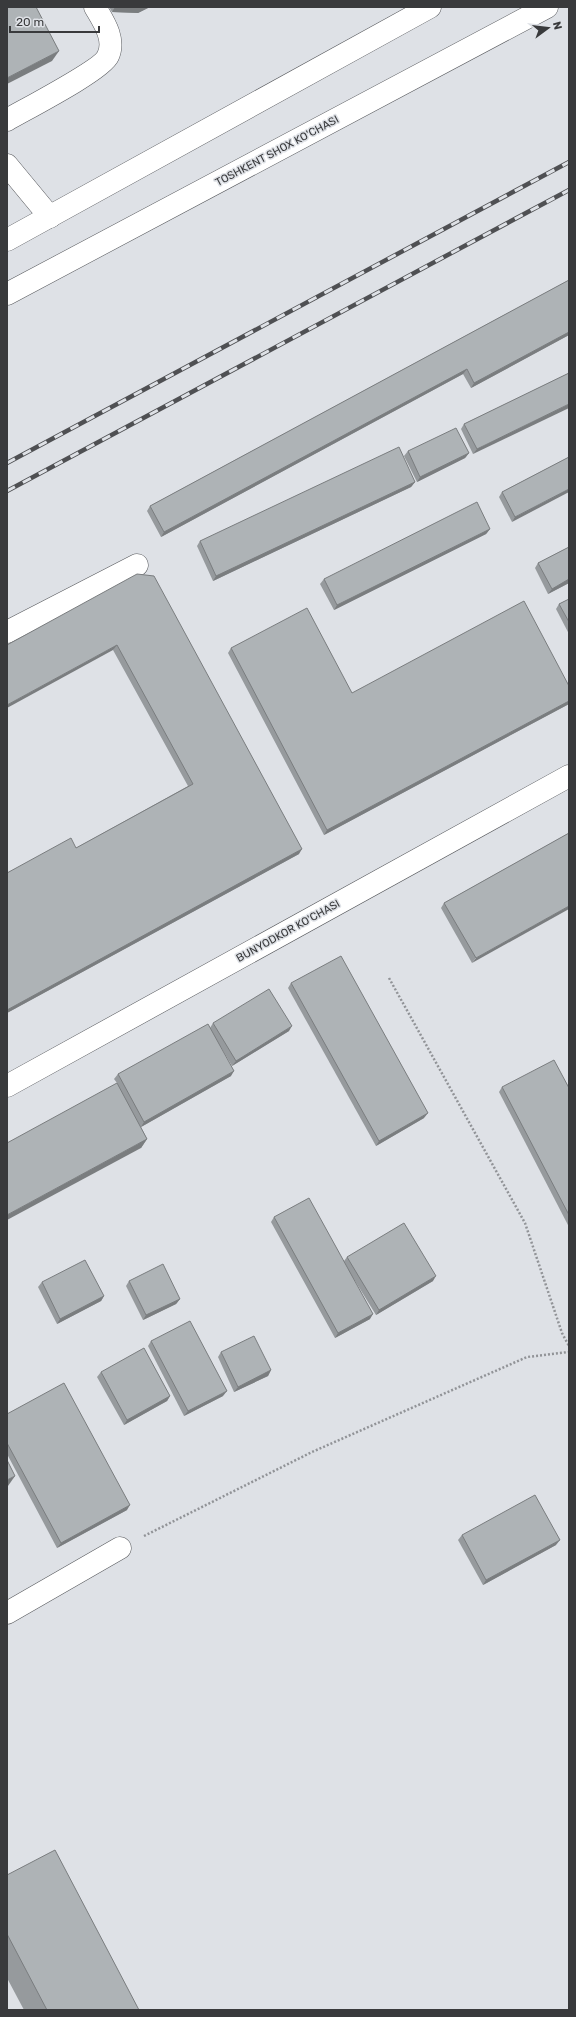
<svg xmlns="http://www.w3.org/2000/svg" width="576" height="2017" viewBox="0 0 576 2017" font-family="Rubik,sans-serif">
<rect width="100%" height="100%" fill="#dee1e6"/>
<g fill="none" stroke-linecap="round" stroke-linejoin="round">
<!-- minor casing -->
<g stroke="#56585c" stroke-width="23">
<g id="minor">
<path d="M7,120c17,-10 95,-50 101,-64 8,-17 -5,-35 -13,-49"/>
<path d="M7,165l43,52"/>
<path d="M7,632l130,-67"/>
<path d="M7,1086l562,-310"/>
<path d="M7,1613l113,-65"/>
</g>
</g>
<!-- highway casing -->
<g stroke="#56585c" stroke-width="23">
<g id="highway">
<path d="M7,240l423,-233"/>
<path d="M7,294l540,-287"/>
</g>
</g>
<!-- path -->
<g stroke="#919397" stroke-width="2.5" stroke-dasharray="2 2" stroke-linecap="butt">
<path d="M389,978l136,245 37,110 7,13"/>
<path d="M144,1536l168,-84 215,-95 42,-5"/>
</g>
<!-- minor -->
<use href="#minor" stroke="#fff" stroke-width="22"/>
<!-- highway -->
<use href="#highway" stroke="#fff" stroke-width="22"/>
<!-- rail casing -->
<g stroke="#4f5053" stroke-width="4.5">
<g id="rail">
<path d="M7,463l562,-301"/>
<path d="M7,491l562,-301"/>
</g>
</g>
<!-- rail -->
<use href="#rail" stroke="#dee1e6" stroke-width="3" stroke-dasharray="9" stroke-linecap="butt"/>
</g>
<!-- wall -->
<g fill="#969a9d">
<path d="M109,7h41l-12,6 -26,-1z"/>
<path d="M569,280v55l-98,53 -8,-14 -302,163 -14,-26 3,-5z"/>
<path d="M569,373l-96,81 -12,-25 3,-5z"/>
<path d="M408,451l61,2 -4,5 -48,24 -13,-26z"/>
<path d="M569,457l-57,65 -13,-25 3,-5z"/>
<path d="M415,482l-4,5 -198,94 -16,-35 3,-5z"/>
<path d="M490,529l-4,5 -152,76 -14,-26 4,-5z"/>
<path d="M569,547v36l-21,11 -13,-26 3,-5z"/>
<path d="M137,574l162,280 -292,159v-140l69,-25 112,-62 -75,-136z"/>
<path d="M569,599v35l-13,-25 3,-5z"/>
<path d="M231,648l121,45 217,-7v18l-245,131 -96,-182z"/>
<path d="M569,833l-97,130 -31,-55 3,-5z"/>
<path d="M291,983l133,135 -48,28 -88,-158z"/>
<path d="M213,1023l76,8 -57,35 -13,-22 12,32 -90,51 6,12 -6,9 -24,-65 -3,-4 4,-5 92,-46z"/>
<path d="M502,1087l67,1v139l-70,-135z"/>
<path d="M274,1217l70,44 3,-4 86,24 -57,34 -24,-39 18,43 -35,19 -64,-116z"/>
<path d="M129,1281l51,18 -4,5 -33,16 -17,-34z"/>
<path d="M42,1282l62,14 -3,5 -44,23 -19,-37z"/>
<path d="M151,1341l72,55 -39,20 -36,-70z"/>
<path d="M221,1352l50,18 -3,6 -34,16 -16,-35z"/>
<path d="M101,1372l69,24 -3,5 -43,24 -27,-48z"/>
<path d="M7,1414l120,96 -70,38 -50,-94z"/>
<path d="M462,1535l94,10 -73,40 -25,-45z"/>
<path d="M7,1875l132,135h-115l-17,-32z"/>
</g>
<!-- shaded-wall -->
<g fill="#7a7d7f">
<path d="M115,7h35l-12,6 -26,-1z"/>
<path d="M59,51l-7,10 -45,23v-6z"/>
<path d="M569,332v3l-98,53 3,-5z"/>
<path d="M467,369l-4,5 -302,163 3,-5z"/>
<path d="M569,404v4l-96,46 4,-5z"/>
<path d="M469,453l-4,5 -48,24 3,-5z"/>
<path d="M415,482l-4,5 -198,94 3,-5z"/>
<path d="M569,489v3l-57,30 3,-5z"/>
<path d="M490,529l-4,5 -152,76 3,-5z"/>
<path d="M569,579v4l-21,11 4,-5z"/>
<path d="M117,645l-4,5 -106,58v-3z"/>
<path d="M569,701v3l-245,131 3,-5z"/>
<path d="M302,849l-3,5 -292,159v-3z"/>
<path d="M569,906v3l-97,54 4,-5z"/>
<path d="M292,1026l-3,5 -57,35 4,-5z"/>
<path d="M234,1071l-3,5 -90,51 3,-5z"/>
<path d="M428,1113l-4,5 -48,28 3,-5z"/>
<path d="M147,1139l-6,9 -134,72v-5z"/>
<path d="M436,1276l-3,5 -57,34 3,-5z"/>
<path d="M104,1296l-3,5 -44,23 3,-5z"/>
<path d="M180,1299l-4,5 -33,16 3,-5z"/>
<path d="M373,1314l-3,5 -35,19 3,-5z"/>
<path d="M271,1370l-3,6 -34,16 4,-5z"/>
<path d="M227,1391l-4,5 -39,20 4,-5z"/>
<path d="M170,1396l-3,5 -43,24 3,-5z"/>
<path d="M15,1476l-7,10h-1v-6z"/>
<path d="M130,1505l-3,5 -70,38 4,-5z"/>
<path d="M560,1540l-4,5 -73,40 3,-5z"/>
</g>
<!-- building -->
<g fill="#aeb3b6" stroke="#7a7d7f">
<path d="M7,7h29l23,44 -52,27z"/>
<path d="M569,280v52l-95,51 -7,-14 -303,163 -14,-26z"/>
<path d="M569,373v31l-92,45 -13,-25z"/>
<path d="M456,428l13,25 -49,24 -12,-26z"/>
<path d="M399,447l16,35 -199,94 -16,-35z"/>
<path d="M569,457v32l-54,28 -13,-25z"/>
<path d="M477,502l13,27 -153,76 -13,-26z"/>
<path d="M569,547v32l-17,10 -14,-26z"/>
<path d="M137,574l17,2 148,273 -295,161v-137l64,-35 5,10 117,-64 -76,-139 -110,60v-60z"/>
<path d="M569,599v23l-10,-18z"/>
<path d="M524,601l45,85v15l-242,129 -96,-182 76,-40 45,85z"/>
<path d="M569,833v73l-93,52 -32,-55z"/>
<path d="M341,956l87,157 -49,28 -88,-158z"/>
<path d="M269,989l23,37 -56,35 -23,-38z"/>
<path d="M208,1024l26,47 -90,51 -26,-48z"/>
<path d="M554,1060l15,28v127l-67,-128z"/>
<path d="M117,1083l30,56 -140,76v-72z"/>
<path d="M309,1198l64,116 -35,19 -64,-116z"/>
<path d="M404,1223l32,53 -57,34 -32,-53z"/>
<path d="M85,1260l19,36 -44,23 -18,-37z"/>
<path d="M163,1264l17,35 -34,16 -17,-34z"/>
<path d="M190,1321l37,70 -39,20 -37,-70z"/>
<path d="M254,1336l17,34 -33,17 -17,-35z"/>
<path d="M144,1348l26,48 -43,24 -26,-48z"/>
<path d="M64,1383l66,122 -69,38 -54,-100v-29z"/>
<path d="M7,1460l8,16 -8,4z"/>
<path d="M535,1495l25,45 -74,40 -24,-45z"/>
<path d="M55,1850l84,160h-92l-40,-76v-59z"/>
</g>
<g text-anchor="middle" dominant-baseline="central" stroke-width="3" stroke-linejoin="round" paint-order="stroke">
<!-- street labels -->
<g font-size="11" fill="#393a3c" stroke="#dee1e6">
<text transform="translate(277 151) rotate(-28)">TOSHKENT SHOX KO'CHASI</text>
<text transform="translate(288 931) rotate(-29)">BUNYODKOR KO'CHASI</text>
</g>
</g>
<!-- border -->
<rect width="576" height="2017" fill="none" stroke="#393a3c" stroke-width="16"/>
<!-- north arrow -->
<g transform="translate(548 28) rotate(75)" stroke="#dee1e6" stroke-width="3" paint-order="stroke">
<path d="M0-3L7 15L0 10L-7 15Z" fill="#393a3c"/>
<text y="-6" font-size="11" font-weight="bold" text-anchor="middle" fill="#393a3c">N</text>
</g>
<!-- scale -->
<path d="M10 26v6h89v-6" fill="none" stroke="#393a3c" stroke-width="2"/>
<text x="16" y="26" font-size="12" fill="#393a3c" stroke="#dee1e6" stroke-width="3" paint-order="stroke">20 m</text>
</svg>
